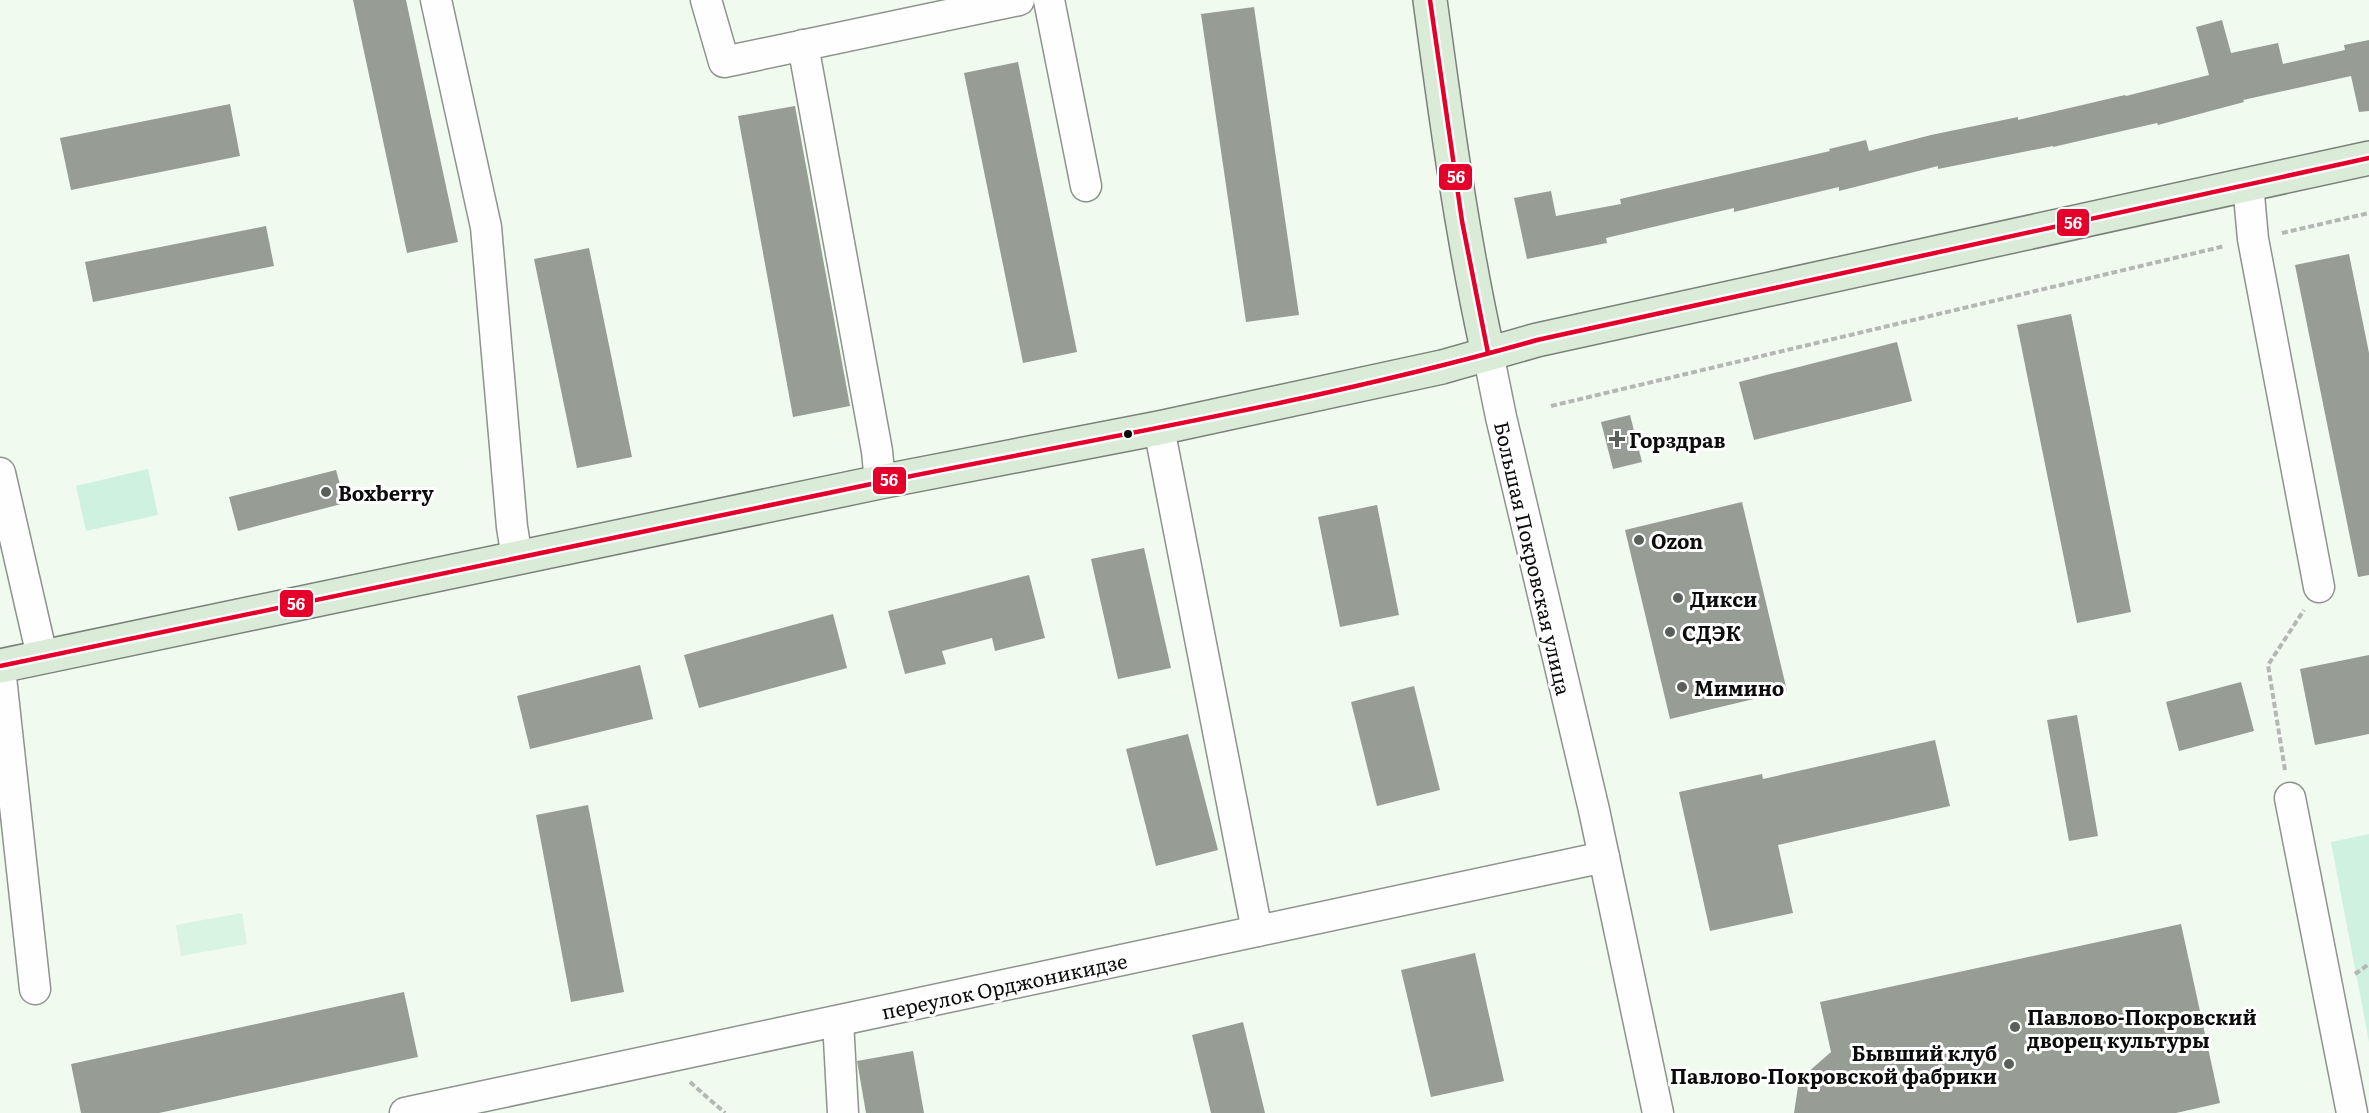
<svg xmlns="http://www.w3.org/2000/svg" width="2369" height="1113" viewBox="0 0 2369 1113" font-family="Literata,serif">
<rect width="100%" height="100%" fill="#f0faef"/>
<!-- green -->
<g fill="#cff1e0">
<path d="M148,469l10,46 -72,16 -10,-45z"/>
<path d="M2369,834v208l-38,-200z"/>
</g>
<!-- pitch -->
<path fill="#d9f4e3" d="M242,913l5,31 -66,12 -5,-31z"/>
<!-- building -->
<g fill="#979c95">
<path d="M353,0h53l52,242 -51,11z"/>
<path d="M1254,7l45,308 -53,7 -45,-308z"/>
<path d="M2222,20l9,33 47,-10 5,21 62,-14 -1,-5 25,-5v71l-10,1 -8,-36 -108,24 1,2 -86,23 -1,-2 -104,24v-1l-115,23v-3l-99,25v-4l-105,25v-4l-128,30 1,5 -80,16 -13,-61 37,-7 5,25 65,-12 -1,-5 210,-48 -1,-2 37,-9 3,11 62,-16 87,-18v3l107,-25 1,1 83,-21 -13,-48z"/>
<path d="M1018,62l59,290 -54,11 -59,-290z"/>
<path d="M230,104l10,52 -169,34 -11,-52z"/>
<path d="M795,106l55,300 -57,11 -55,-301z"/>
<path d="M266,226l8,40 -181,36 -8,-40z"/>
<path d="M589,248l43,209 -55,11 -43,-209z"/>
<path d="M2349,254l20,99v222l-11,2 -63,-312z"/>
<path d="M2071,314l60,298 -54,11 -60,-298z"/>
<path d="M1897,342l15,59 -158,39 -15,-58z"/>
<path d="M1630,415l12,47 -29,7 -12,-47z"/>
<path d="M336,470l9,33 -107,28 -9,-34z"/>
<path d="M1742,502l45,189 -117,28 -45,-189z"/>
<path d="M1377,505l22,110 -59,12 -22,-110z"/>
<path d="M1144,548l27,120 -53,11 -27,-120z"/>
<path d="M1029,575l16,63 -50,13 -3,-13 -50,13 4,13 -41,10 -17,-63z"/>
<path d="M833,614l14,54 -148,40 -15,-53z"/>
<path d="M2369,655v79l-54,11 -15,-76z"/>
<path d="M640,665l13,54 -123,30 -13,-53z"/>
<path d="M2241,682l13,49 -75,20 -13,-49z"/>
<path d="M1414,686l26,104 -63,16 -26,-104z"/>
<path d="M2077,715l21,121 -29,5 -22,-121z"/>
<path d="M1188,734l30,116 -62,16 -30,-117z"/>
<path d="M1935,740l15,66 -172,39 15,68 -83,18 -31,-139 83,-18 1,5z"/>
<path d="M588,805l36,187 -53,10 -35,-187z"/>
<path d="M2181,924l39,179 -44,10h-382l5,-33 32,-28 -11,-50z"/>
<path d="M1475,953l29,128 -73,16 -30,-127z"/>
<path d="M404,992l14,65 -259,56h-78l-10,-49z"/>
<path d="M1243,1022l22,91h-54l-19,-78z"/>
<path d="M913,1051l11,62h-58l-9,-52z"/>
</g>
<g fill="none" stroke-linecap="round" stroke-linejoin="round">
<!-- minor casing -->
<g stroke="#8e938e" stroke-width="33">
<g id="minor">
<path d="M436,0l50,227 26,300 5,31"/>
<path d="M706,0l18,62 295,-62"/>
<path d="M1049,0l37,186"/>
<path d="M803,45l74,406 3,31"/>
<path d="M2248,184l5,55 66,348"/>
<path d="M1488,353l13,64 93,393 64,303"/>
<path d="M1159,428l98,503"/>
<path d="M0,473l42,183"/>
<path d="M0,668l35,321"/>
<path d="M2290,798l62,315"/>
<path d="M838,1021l5,92"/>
<path d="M405,1113l1199,-256"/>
</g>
</g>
<!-- major casing -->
<g stroke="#7b807b" stroke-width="36">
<g id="major">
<path d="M1430,0c16,118 32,237 58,353"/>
<path d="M0,666l880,-184 279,-54 283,-61 95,-27 832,-182"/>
</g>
</g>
<!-- path -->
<g stroke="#b5b7b5" stroke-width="4" stroke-dasharray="6 3" stroke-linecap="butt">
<path d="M2282,233l87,-20"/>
<path d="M1551,406l674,-160"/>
<path d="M2285,770l-17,-105 36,-55"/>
<path d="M2355,974l14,-10"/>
<path d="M690,1082l35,31"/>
</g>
<!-- minor -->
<use href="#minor" stroke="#fdfefd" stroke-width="30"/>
<!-- major -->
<use href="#major" stroke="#daecd7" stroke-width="33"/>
<!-- bus-1 casing -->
<g stroke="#fff" stroke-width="9">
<g id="bus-1">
<path d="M1430,0l32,221 26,132"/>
<path d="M0,666c294,-61 587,-125 881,-184 219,-44 441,-81 656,-142l832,-182"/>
</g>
</g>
<!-- bus-1 -->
<use href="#bus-1" stroke="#e4002b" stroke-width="4.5"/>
</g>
<!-- markers -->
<circle fill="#0b0b0b" stroke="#fff" stroke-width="2" cx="1128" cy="434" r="5"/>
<g fill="#5b5f5b" stroke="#fff" stroke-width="2">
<path d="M1614 430h6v6h6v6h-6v6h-6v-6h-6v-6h6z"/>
<circle cx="326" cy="492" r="6"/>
<circle cx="1639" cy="540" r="6"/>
<circle cx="1678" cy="598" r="6"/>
<circle cx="1670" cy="632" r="6"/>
<circle cx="1682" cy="687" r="6"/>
<circle cx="2015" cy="1027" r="6"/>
<circle cx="2009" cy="1064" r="6"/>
</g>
<g text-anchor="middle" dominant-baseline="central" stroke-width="6" stroke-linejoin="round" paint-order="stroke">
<!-- poi labels -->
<g font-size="20" font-weight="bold" fill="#0b0b0b" stroke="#fff" text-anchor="start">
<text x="1629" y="439">Горздрав</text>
<text x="338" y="492">Boxberry</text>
<text x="1651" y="540">Ozon</text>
<text x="1690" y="598">Дикси</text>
<text x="1682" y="632">СДЭК</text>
<text x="1694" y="687">Мимино</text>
<text x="2027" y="1016">Павлово-Покровский<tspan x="2027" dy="23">дворец культуры</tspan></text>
<text x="1997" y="1052" text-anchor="end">Бывший клуб<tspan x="1997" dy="23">Павлово-Покровской фабрики</tspan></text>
</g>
<!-- street labels -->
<g font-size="20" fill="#0b0b0b" stroke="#fff">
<text transform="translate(1534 558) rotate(77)">Большая Покровская улица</text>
<text transform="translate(1004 985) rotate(-12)">переулок Орджоникидзе</text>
</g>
</g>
<g stroke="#fff" stroke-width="2">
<rect x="1438" y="163" width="35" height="28" rx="6" fill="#e4002b"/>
<rect x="2056" y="208" width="34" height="29" rx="6" fill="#e4002b"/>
<rect x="872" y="466" width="35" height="29" rx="6" fill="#e4002b"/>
<rect x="279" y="589" width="35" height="29" rx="6" fill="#e4002b"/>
</g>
<g font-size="16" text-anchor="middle" font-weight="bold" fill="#fff">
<text x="1456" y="183">56</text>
<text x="2073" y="229">56</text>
<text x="889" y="486">56</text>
<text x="296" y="610">56</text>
</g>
</svg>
